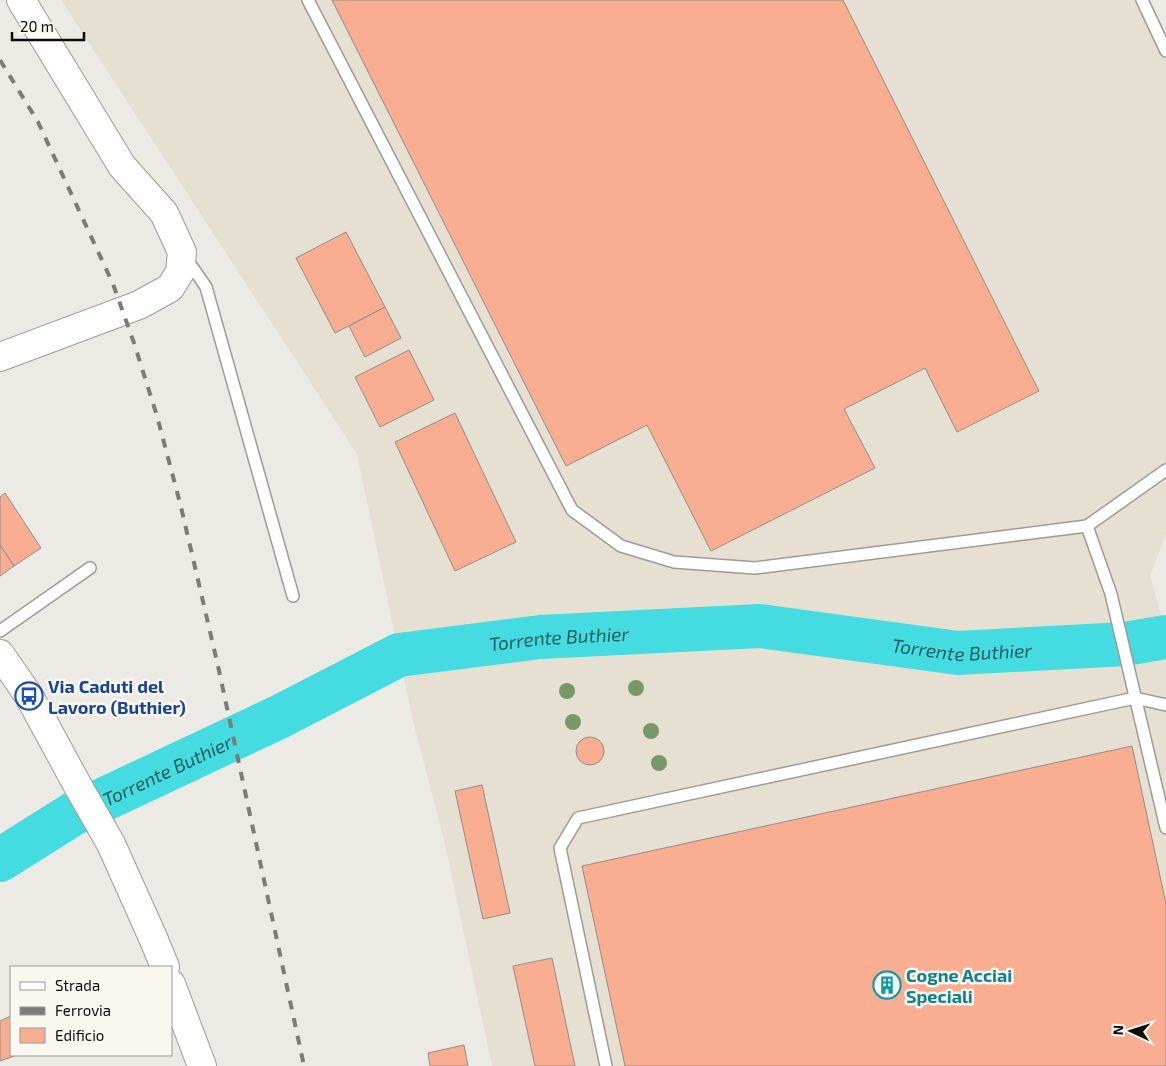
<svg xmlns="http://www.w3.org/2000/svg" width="1166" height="1066" viewBox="0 0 1166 1066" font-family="'Exo 2',sans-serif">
<rect width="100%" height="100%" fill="#eceae4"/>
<!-- built -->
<path fill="#e6e0d3" d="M61,0h1089l16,34v500l-16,42 16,56v434h-674l-47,-222 -32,-123 -56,-267z"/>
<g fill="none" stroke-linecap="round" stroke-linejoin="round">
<!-- river -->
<path stroke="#44dce0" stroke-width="44" id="s1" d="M0,860l73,-46 206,-97 120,-62 141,-18 220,-11 198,27 167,-9 41,-7"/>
</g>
<!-- building -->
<g fill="#faae91" stroke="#928b89">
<path d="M332,0h511l196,391 -82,41 -32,-64 -81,41 31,59 -164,83 -64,-126 -81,41z"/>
<path d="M346,232l39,75 -50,26 -39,-75z"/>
<path d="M385,307l16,31 -36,19 -16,-31z"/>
<path d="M409,350l25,50 -54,27 -25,-50z"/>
<path d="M455,413l61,129 -61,29 -60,-129z"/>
<path d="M5,493l36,55 -27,18 -14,-21v-48z"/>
<path d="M0,545l14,21 -14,10z"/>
<circle cx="590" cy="751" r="14"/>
<path d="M1132,746l34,158v162h-541l-43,-200z"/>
<path d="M482,785l28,128 -27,6 -28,-128z"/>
<path d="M552,958l23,108h-40l-22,-100z"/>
<path d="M11,1016v39h6l-17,6v-40z"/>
<path d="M464,1045l4,21h-38l-2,-13z"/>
</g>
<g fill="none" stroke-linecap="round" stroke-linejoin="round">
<!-- lane casing -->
<g stroke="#9e9b96" stroke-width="14">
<g id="lane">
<path d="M308,0l264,510 49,36 53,16 81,6 332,-42 24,68 55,234"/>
<path d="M1142,0l24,51"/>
<path d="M186,258l20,29 87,309"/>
<path d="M1087,526l79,-56"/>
<path d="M0,631l90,-63"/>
<path d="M606,1066l-46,-218 18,-30 557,-120 31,7"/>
</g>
</g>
<!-- secondary casing -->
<g stroke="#9e9b96" stroke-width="30">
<g id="secondary">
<path d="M0,357l139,-52 31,-17 10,-16 2,-20 -18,-39 -42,-47 -101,-166"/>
<path d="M0,654l29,42 50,92 32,56 43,96 11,27"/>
<path d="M171,984l31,82"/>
</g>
</g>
<!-- lane -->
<use href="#lane" stroke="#fff" stroke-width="11"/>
<!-- secondary -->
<use href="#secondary" stroke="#fff" stroke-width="28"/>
<!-- rail -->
<path stroke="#7c7b77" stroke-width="4" stroke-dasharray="9 9" stroke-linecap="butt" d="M0,60l38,62 75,162 21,59 23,73 24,91 37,159 86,400"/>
</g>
<!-- trees -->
<g fill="#789868">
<circle cx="636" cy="688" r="8"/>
<circle cx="567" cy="691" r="8"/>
<circle cx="573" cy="722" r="8"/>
<circle cx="651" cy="731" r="8"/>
<circle cx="659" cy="763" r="8"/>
</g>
<!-- icons -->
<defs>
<g id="bus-ring" transform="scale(1.4375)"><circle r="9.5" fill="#faf7f1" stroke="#1a4fb4" stroke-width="1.5"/><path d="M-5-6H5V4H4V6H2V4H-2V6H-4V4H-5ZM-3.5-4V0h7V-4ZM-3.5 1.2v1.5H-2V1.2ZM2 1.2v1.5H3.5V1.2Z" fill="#1a4fb4"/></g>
<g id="building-ring" transform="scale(1.4375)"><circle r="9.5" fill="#faf7f1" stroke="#0f9aa8" stroke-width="1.5"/><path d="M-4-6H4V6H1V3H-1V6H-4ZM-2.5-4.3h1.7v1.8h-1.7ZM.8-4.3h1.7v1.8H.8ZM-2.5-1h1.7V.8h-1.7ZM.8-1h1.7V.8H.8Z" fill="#0f9aa8"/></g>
</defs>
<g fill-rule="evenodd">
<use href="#bus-ring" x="29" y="696"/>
<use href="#building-ring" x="887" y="985"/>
</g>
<g text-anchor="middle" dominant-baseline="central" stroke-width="5" stroke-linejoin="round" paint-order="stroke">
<!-- transit labels -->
<g font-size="18" font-weight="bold" fill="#164399" stroke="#faf7f1" text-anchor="start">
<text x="48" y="686">Via Caduti del<tspan x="48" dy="21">Lavoro (Buthier)</tspan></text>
</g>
<!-- culture labels -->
<g font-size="18" font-weight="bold" fill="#0d838f" stroke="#faf7f1" text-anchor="start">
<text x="906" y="975">Cogne Acciai<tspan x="906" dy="21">Speciali</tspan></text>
</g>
<!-- water labels -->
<g font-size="19" font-style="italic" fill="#215e60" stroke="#faf7f1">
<text stroke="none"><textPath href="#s1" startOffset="610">Torrente Buthier</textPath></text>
<text stroke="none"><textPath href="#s1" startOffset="1015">Torrente Buthier</textPath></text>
<text stroke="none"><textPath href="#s1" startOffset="190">Torrente Buthier</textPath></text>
</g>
</g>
<!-- legend -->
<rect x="10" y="966" width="162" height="90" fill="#faf7f1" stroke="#9b9994"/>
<rect x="20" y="982" width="25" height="8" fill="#ffffff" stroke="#9b9994"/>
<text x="55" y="991" font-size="15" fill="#0c0b09">Strada</text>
<rect x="20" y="1007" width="25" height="8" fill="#7c7b77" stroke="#9b9994"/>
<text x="55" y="1016" font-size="15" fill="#0c0b09">Ferrovia</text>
<rect x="20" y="1028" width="25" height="15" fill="#faae91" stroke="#9b9994"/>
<text x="55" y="1041" font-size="15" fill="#0c0b09">Edificio</text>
<!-- north arrow -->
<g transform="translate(1131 1031) rotate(274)" stroke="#faf7f1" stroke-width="4" paint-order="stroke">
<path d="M0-4L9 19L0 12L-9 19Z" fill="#0c0b09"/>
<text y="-8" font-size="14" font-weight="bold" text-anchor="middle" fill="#0c0b09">N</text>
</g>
<!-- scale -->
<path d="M12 32v8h72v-8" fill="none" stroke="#0c0b09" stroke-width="2.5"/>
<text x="20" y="32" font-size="15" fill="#0c0b09" stroke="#faf7f1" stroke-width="4" paint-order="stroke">20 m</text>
</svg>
